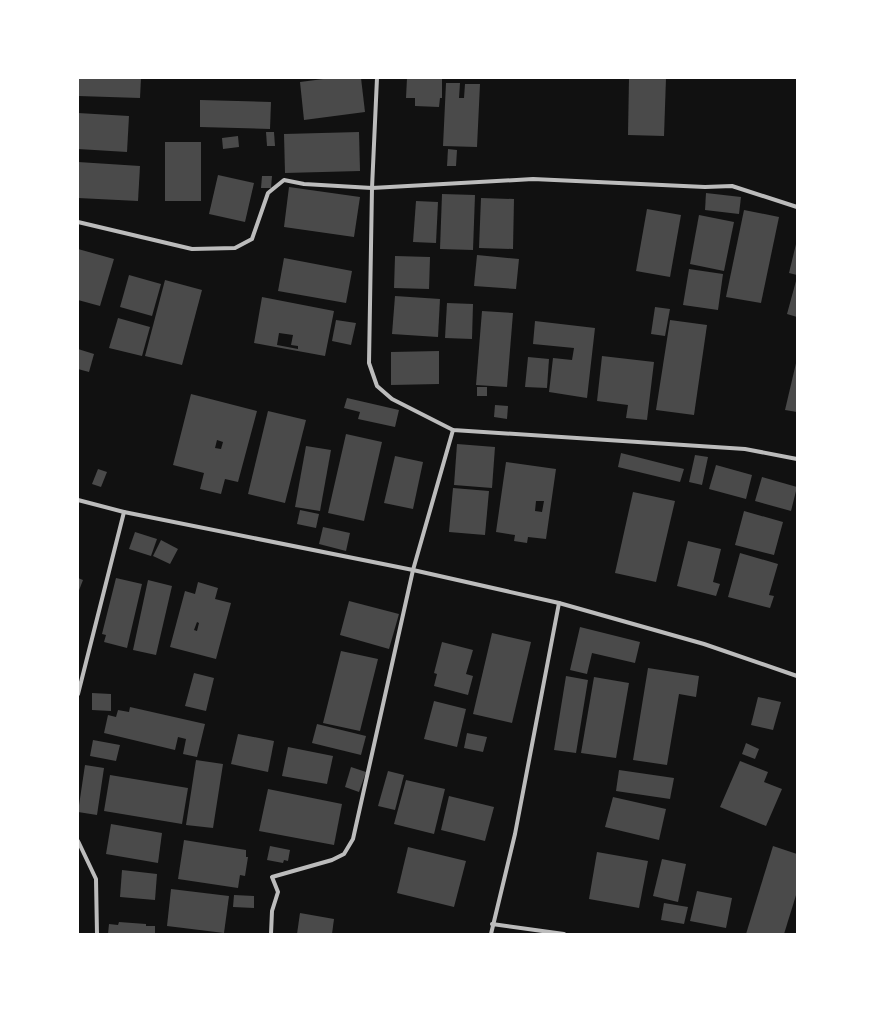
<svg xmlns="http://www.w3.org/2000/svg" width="875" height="1012" viewBox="0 0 875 1012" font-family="'Fira Sans',sans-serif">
<rect width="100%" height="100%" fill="#111"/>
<!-- building -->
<g fill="#4a4a4a" fill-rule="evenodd">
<path d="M78,78h63l-1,20 -62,-2z"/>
<path d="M331,78h30l4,34 -61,8 -4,-38z"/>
<path d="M407,78h35v20h-2l-1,9 -24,-1v-8h-9z"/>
<path d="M629,78h37l-2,58 -36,-1z"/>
<path d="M446,83h14l-1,15h5l1,-14h15l-3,63 -34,-1z"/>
<path d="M200,100l71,2 -1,27 -70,-2z"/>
<path d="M78,113l51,3 -2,36 -49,-3z"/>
<path d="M266,132h8l1,14h-8z"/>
<path d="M359,132l1,39 -75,2 -1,-39z"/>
<path d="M238,136l1,11 -16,2 -1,-11z"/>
<rect x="165" y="142" width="36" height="59"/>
<path d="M448,149l9,1 -1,16h-9z"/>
<path d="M78,162l62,4 -2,35 -60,-3z"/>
<path d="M218,175l36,8 -9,39 -36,-8z"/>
<path d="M262,176h10l-1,12h-10z"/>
<path d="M289,187l71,10 -6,40 -70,-10z"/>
<path d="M706,193l35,4 -2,17 -34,-4z"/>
<path d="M442,194l33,1 -2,55 -33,-1z"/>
<path d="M481,198l33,1 -1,50 -34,-1z"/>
<path d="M416,201l22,1 -2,41 -23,-1z"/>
<path d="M647,209l34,6 -11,62 -34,-6z"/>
<path d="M744,210l35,7 -18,86 -35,-6z"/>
<path d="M699,215l35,7 -10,49 -34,-7z"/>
<path d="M797,240v35l-8,-2z"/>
<path d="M78,249l36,10 -14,47 -22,-6z"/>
<path d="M477,255l42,4 -3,30 -42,-3z"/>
<path d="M395,256l35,1 -1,32 -35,-1z"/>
<path d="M284,258l68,13 -6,32 -68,-12z"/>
<path d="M689,269l34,5 -5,36 -35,-5z"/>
<path d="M129,275l32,9 -9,32 -32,-9z"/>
<path d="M165,280l37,10 -20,75 -37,-9z"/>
<path d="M796,281l1,1v35l-10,-3z"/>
<path d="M395,296l45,3 -2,38 -46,-3z"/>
<path d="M262,297l72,14 -9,45 -71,-13zM279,333l14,2 -2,10 7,1v3l-21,-4z"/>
<path d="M447,303l26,1 -1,35 -27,-1z"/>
<path d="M655,307l15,2 -5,27 -14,-2z"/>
<path d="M482,311l31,2 -6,74 -31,-2z"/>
<path d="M118,318l32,9 -8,29 -33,-8z"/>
<path d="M336,320l20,3 -5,22 -19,-4z"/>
<path d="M670,320l37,5 -13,90 -38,-5z"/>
<path d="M535,321l60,7 -8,70 -38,-6 4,-34 19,2 2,-12 -41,-4z"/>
<path d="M78,349l16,5 -5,18 -11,-3z"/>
<path d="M439,351v33l-48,1v-33z"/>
<path d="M602,356l52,6 -7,58 -21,-2 2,-13 -31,-4z"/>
<path d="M528,357l21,2 -2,29 -22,-1z"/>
<path d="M797,359v53l-12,-2z"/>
<rect x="477" y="387" width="10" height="9"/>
<path d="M191,394l66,17 -19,71 -13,-3 -4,15 -21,-5 4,-16 -31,-8zM217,440l6,2 -2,7 -6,-1z"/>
<path d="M347,398l52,12 -4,17 -37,-8 2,-7 -16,-4z"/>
<path d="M495,405l13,1 -1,13 -13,-2z"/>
<path d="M268,411l38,9 -21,83 -37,-9z"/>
<path d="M346,434l36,8 -18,79 -36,-8z"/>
<path d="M457,444l38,3 -3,41 -38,-3z"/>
<path d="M306,446l25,4 -11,61 -25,-4z"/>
<path d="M621,453l63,16 -4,13 -62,-15z"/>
<path d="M695,455l13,2 -6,28 -13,-3z"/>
<path d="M395,456l28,6 -10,47 -29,-6z"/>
<path d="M506,462l50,7 -10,70 -18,-2 -1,6 -13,-2 1,-6 -19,-3zM536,501h8l-2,11 -7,-1z"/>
<path d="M716,465l36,10 -6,24 -37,-10z"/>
<path d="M98,469l9,3 -6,15 -9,-3z"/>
<path d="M762,477l35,10 -6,24 -36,-10z"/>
<path d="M453,488l36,3 -4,44 -36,-3z"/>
<path d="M633,492l42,9 -19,81 -41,-9z"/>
<path d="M300,510l19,4 -3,14 -19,-4z"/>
<path d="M744,511l39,11 -9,33 -39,-10z"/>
<path d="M323,527l27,6 -4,18 -27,-7z"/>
<path d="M135,532l22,7 -6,17 -22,-7z"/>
<path d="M161,540l17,9 -8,15 -17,-8z"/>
<path d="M688,541l33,8 -8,33 7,2 -4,12 -39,-10z"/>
<path d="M740,553l38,11 -9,31 5,1 -4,12 -42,-11z"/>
<path d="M78,578l5,2 -5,13z"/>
<path d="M116,578l26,6 -15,64 -23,-6 2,-7 -4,-1z"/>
<path d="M148,580l24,6 -16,69 -23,-5z"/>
<path d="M198,582l20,6 -3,11 16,4 -15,56 -46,-12 15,-56 10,3zM197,622l2,1 -2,8 -3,-1z"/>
<path d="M349,601l50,13 -10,35 -49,-14z"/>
<path d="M580,627l60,15 -5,21 -43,-10 -5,21 -17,-4z"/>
<path d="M492,633l39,9 -19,81 -39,-9z"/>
<path d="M442,642l31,8 -7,24 7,2 -5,19 -34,-9 3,-12 -3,-1z"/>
<path d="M341,651l37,8 -18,72 -37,-8z"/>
<path d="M648,668l51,8 -3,21 -17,-3 -12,71 -34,-5z"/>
<path d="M194,673l20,5 -8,33 -21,-5z"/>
<path d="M566,676l22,4 -12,73 -22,-3z"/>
<path d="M594,677l35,6 -13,75 -35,-5z"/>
<path d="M92,693l19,1v17l-19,-1z"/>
<path d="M758,697l23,5 -8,28 -22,-5z"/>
<path d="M434,701l32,8 -9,38 -33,-8z"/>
<path d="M130,707l75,17 -8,33 -14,-3 3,-15 -8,-2 -3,13 -71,-17 4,-18 8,2 2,-7 11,2z"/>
<path d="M317,724l49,12 -5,19 -49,-12z"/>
<path d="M467,733l20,4 -4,15 -19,-4z"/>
<path d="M238,734l36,7 -6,31 -37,-8z"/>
<path d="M93,740l27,5 -4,16 -26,-5z"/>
<path d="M746,743l13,6 -4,10 -13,-5z"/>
<path d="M288,747l45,9 -6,28 -45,-8z"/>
<path d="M196,760l27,4 -10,64 -27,-3z"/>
<path d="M740,761l28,11 -4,10 18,7 -16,37 -46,-19z"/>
<path d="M85,765l19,3 -7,47 -19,-3z"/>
<path d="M351,767l15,5 -7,20 -14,-5z"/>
<path d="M619,770l55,8 -4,21 -54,-8z"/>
<path d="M388,771l16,4 -9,35 -17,-4z"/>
<path d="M110,775l78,13 -6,36 -78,-13z"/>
<path d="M406,780l39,9 -11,45 -40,-10z"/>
<path d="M268,789l74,15 -8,41 -75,-14z"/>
<path d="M449,796l45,11 -9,34 -44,-11z"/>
<path d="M613,797l53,12 -7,31 -54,-13z"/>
<path d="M111,824l51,9 -4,30 -52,-9z"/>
<path d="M184,840l62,10v7h2l-3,19 -5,-1 -2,13 -60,-9z"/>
<path d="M270,846l20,4 -2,11 -4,-1 -1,3 -16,-3z"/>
<path d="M773,846l24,8v38l-13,42h-38z"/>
<path d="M408,847l58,14 -12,46 -57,-14z"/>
<path d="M597,852l51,9 -9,47 -50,-9z"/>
<path d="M662,859l24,5 -8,38 -25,-6z"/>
<path d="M122,870l35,4 -2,26 -35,-3z"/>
<path d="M171,889l58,7 -5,37 -57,-7z"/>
<path d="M697,891l35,7 -6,30 -36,-7z"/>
<path d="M234,895l20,1v12l-21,-1z"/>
<path d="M664,903l24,4 -4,17 -23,-4z"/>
<path d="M300,913l34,6 -2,15h-35z"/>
<path d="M119,922l27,2v2h9v8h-47l1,-10 9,1z"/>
</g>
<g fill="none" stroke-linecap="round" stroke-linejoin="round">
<!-- minor -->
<g stroke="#bcbcbc" stroke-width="4">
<path d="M377,78l-5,110 -3,175 8,23 15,13 61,31 292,19 52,10"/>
<path d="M78,222l114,27 43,-1 17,-9 16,-46 16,-13 20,4 68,4 161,-9 172,8 27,-1 65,21"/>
<path d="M78,500l46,12 289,58 146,33 145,41 93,32"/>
<path d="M78,694l46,-182"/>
<path d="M78,841l18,38 1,55"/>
<path d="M492,924l72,10"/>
<path d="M271,934l1,-23 6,-19 -6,-15 60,-17 12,-6 9,-15 60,-269 40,-140"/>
<path d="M491,934l24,-100 44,-231"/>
</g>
</g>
<!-- border -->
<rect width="875" height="1012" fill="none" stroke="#ffffff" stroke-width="158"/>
</svg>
